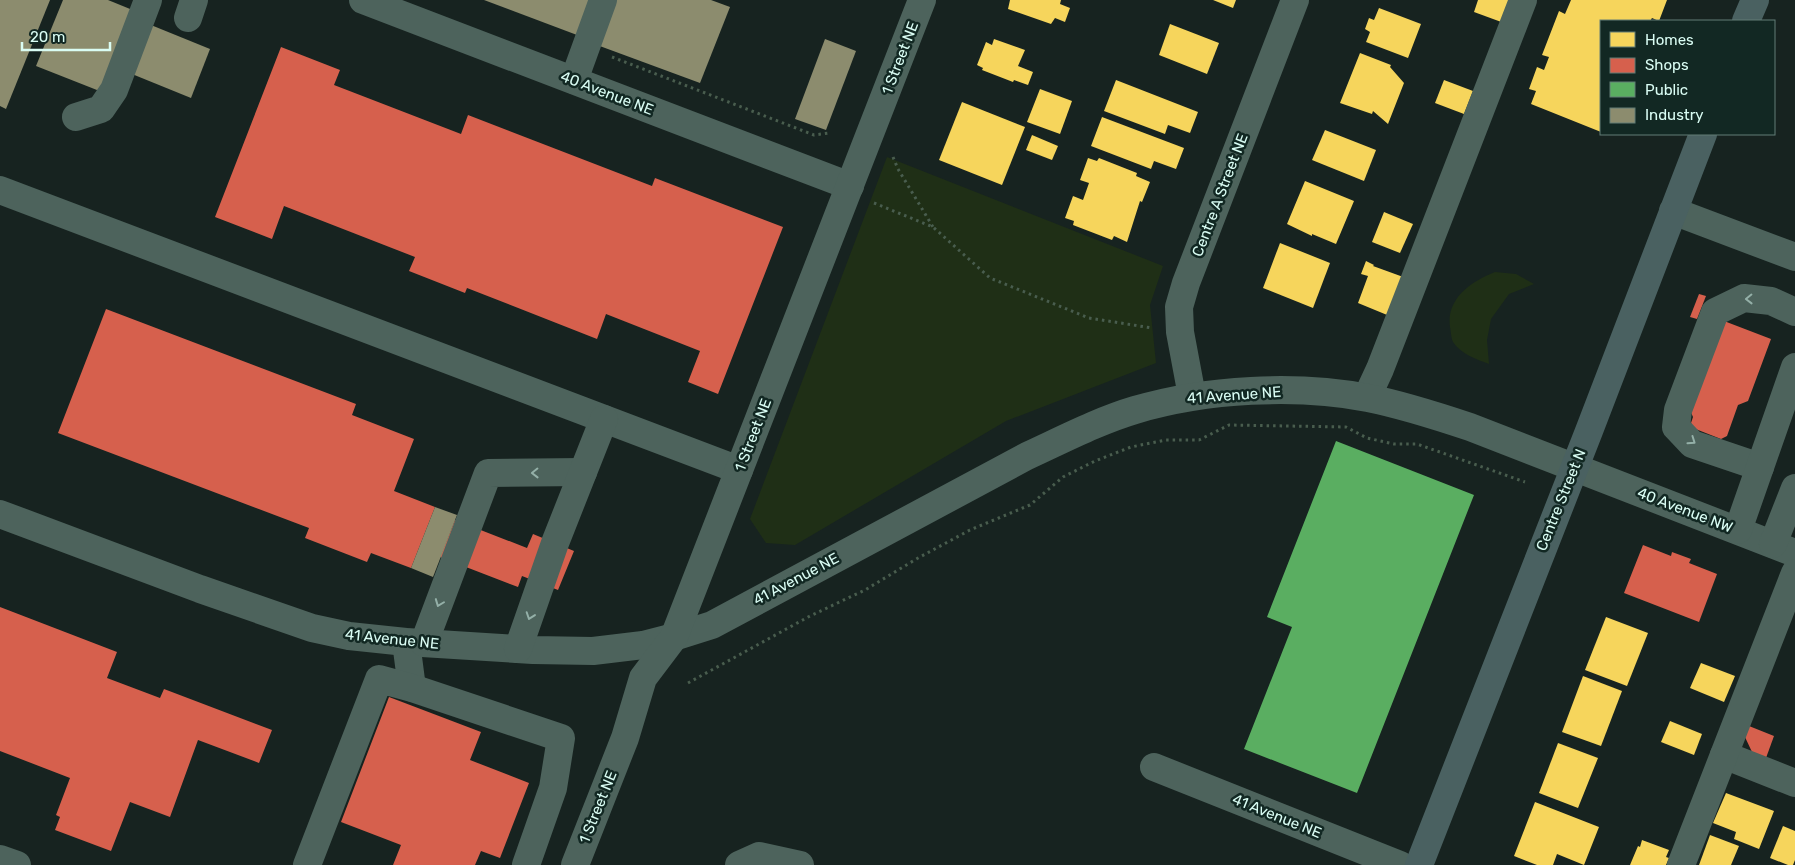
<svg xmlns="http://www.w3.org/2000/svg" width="1795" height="865" viewBox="0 0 1795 865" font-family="Rubik,sans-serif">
<rect width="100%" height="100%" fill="#172320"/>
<!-- green -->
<g fill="#1f2f16">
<path d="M887,157l276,109 -13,39 6,58 -150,58 -211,124 -29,-2 -16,-24z"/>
<path d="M1495,272l21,2 18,10 -25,10 -18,25 -4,21 2,24c-13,-5 -28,-10 -36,-22 -2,-4 -2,-11 -3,-15 -4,-29 22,-46 45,-55z"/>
</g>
<!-- homes -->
<g fill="#f6d55c">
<path d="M1010,0h51l-1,4 10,4 -5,14 -10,-4 -4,6 -43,-15z"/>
<path d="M1213,0h23l-3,8z"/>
<path d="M1478,0h35l-9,23 -30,-11z"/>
<path d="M1571,0h96l-8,21 -7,-3 -2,3h-49v111l-70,-28 5,-13 -7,-2 8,-22 7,3 5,-13 -7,-2 17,-44 6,3z"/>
<path d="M1379,8l42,16 -13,34 -42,-16 4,-10 -5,-3 4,-11 5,2z"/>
<path d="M1170,24l49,19 -12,31 -48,-19z"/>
<path d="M994,39l31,11 -7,16 15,6 -5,13 -14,-5 -1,2 -31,-12 1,-2 -6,-3 9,-23 6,3z"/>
<path d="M1360,53l31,12 -1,2 14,16 -16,41 -15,-13 -1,3 -32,-11z"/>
<path d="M1116,80l82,32 -8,21 -22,-8 -3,9 -61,-23z"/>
<path d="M1444,80l29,11 -9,23 -29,-11z"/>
<path d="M1040,89l32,12 -12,33 -33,-12z"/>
<path d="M962,102l63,25 -23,58 -63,-25z"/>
<path d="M1102,117l82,31 -8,21 -22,-8 -3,8 -60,-23z"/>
<path d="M1325,130l51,20 -12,31 -52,-21z"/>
<path d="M1032,135l26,11 -6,14 -26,-10z"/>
<path d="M1088,158l9,3 2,-3 38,15 -1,3 14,6 -8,20 -2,-1 -13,41 -13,-6 -2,4 -39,-15 1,-4 -9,-3 8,-22 10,4 6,-17 -9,-3z"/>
<path d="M1305,181l49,20 -18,43 -24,-10v2l-25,-12z"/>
<path d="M1384,212l29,12 -13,29 -28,-11z"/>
<path d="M1280,243l50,20 -17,45 -50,-20z"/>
<path d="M1366,261l8,4 -1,1 33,12 -14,39 -34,-14 10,-27 -7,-2z"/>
<path d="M1606,617l42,16 -21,53 -42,-16z"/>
<path d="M1701,663l34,13 -11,26 -34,-14z"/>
<path d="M1583,676l39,15 -21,55 -39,-14z"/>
<path d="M1670,721l32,13 -8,21 -33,-13z"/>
<path d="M1558,743l40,15 -20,50 -39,-15z"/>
<path d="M1726,793l48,18 -15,38 -25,-10 2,-7 -23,-9z"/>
<path d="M1535,802l64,25 -15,38 -27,-11 -4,11h-16l-23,-9z"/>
<path d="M1783,826l12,5v29l-2,5h-5l-18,-7z"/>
<path d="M1710,835l29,11 -8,19h-32z"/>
<path d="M1642,840l27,10 -3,7 3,1 -3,7h-36l8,-19 2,1z"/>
</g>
<!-- shops -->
<g fill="#d6604d">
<path d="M281,47l59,23 -6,15 127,49 7,-19 184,71 3,-8 128,49 -65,167 -30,-12 12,-31 -94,-37 -9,25 -130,-51 -2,5 -56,-22 6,-14 -131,-51 -12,33 -57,-22z"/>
<path d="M1699,294l7,2 -9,23 -7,-2z"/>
<path d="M106,309l250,95 -4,11 62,24 -20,52 41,16 -24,61 -40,-15 -4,9 -62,-24 4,-10 -251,-95z"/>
<path d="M1724,321l47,18 -23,62 -10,4 -11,31 -6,3 -28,-11 -2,-5 2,-6 -4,-9z"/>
<path d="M455,520l72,28 6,-14 41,17 -16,39 -36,-14 -4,11 -78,-30z"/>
<path d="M1643,545l28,11 1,-4 19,7 -2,4 28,11 -18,48 -75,-29z"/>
<path d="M0,607l117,45 -10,26 53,20 4,-9 108,41 -13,33 -61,-23 -28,77 -40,-15 -19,49 -56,-21 5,-13 -4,-2 14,-37 -70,-27z"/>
<path d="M389,697l92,35 -11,28 59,23 -29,75 -19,-7 -6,14h-82l8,-20 -60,-23z"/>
<path d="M1749,726l25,10 -8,22 -14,-6 -7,-15z"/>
</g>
<!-- public -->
<path fill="#5aae61" d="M1336,441l138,54 -117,298 -113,-44 48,-122 -25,-10z"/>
<!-- industry -->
<g fill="#8c8c6e">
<path d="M0,0h50l-44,109 -6,-3z"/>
<path d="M63,0h45l27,11 -33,81 -66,-26z"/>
<path d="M484,0h106l-13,35z"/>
<path d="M614,0h97l19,7 -30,76 -103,-38z"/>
<path d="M146,23l64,26 -19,49 -64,-26z"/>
<path d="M825,39l31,12 -30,79 -31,-11z"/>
<path d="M435,507l22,8 -24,62 -22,-9z"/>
</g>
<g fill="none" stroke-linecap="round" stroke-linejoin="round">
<!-- path -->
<g stroke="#495d4e" stroke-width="3" stroke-dasharray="2.5 4" stroke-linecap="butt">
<path d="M612,57l202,78 15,-2"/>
<path d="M893,157l5,12 35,58"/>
<path d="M874,203l59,24 57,51 99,40 63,10"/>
<path d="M688,683l122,-67 55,-26 53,-32 52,-28 60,-25 33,-28 32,-16 36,-14 35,-7h33l30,-15 117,2 21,11 27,6h23l108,38"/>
</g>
<!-- minor -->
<g stroke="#4d635c" stroke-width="28">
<path d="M363,0l487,186"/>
<path d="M188,18l6,-18"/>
<path d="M574,80l29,-80"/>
<path d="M76,117l25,-8 13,-19 34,-90"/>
<path d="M0,190l739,280"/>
<path d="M1673,211l122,46"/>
<path d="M1192,396l-12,-64 -1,-25 7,-24 109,-283"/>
<path d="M1367,397l13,-28 143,-369"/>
<path d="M1760,467l-68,-23 -16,-17 2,-17 37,-98 29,-14 27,3 24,11"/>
<path d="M0,514l200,75 112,39 37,8 57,6 127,8 60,1 50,-6 31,-8 38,-12 315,-169c35,-16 71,-35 108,-46 71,-21 161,-26 233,-12 35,7 69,18 102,29l325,126"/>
<path d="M1738,530l57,-163"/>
<path d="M1773,544l22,-56"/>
<path d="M406,642l6,46"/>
<path d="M424,643l64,-170 95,-1"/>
<path d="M518,649l37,-106 49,-124"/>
<path d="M1724,755l71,28"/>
<path d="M1154,767l246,98"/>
<path d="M0,859l17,6"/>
<path d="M307,865l72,-186 33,9 149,50 -8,50 -27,77"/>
<path d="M575,865l50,-127 18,-60 31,-41 248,-637"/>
<path d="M739,865l20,-9 41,9"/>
<path d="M1681,865l114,-292"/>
</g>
<!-- major -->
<g stroke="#4a6161" stroke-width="28">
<path d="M1746,21l9,-21"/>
<path d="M1419,865l170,-434 114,-297"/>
</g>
</g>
<!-- one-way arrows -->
<defs><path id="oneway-chevron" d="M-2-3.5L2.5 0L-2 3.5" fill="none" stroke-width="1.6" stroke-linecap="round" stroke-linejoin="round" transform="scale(1.25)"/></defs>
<g stroke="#94b0a8">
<use href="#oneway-chevron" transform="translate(1749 299) rotate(179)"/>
<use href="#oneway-chevron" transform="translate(1692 441) rotate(35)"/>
<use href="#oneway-chevron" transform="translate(535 473) rotate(179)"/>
<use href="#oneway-chevron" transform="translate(439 603) rotate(111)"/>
<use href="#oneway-chevron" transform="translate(530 616) rotate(109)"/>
</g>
<g text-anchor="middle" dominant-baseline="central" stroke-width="5" stroke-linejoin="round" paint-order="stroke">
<!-- street labels -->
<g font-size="15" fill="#dafdf4" stroke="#122823">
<text transform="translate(900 58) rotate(-69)">1 Street NE</text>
<text transform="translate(607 93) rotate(21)">40 Avenue NE</text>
<text transform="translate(1220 195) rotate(-69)">Centre A Street NE</text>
<text transform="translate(1234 395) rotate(-4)">41 Avenue NE</text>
<text transform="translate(753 435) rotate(-69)">1 Street NE</text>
<text transform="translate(1561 500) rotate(-68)">Centre Street N</text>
<text transform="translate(1685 510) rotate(21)">40 Avenue NW</text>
<text transform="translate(796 579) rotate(-28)">41 Avenue NE</text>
<text transform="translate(392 639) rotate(6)">41 Avenue NE</text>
<text transform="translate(598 807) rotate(-68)">1 Street NE</text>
<text transform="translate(1277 816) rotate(22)">41 Avenue NE</text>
</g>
</g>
<!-- legend -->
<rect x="1600" y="20" width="175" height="115" fill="#122823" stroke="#627d77"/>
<rect x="1610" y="32" width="25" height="15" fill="#f6d55c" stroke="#627d77"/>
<text x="1645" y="45" font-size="15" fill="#dafdf4">Homes</text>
<rect x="1610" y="58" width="25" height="15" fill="#d6604d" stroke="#627d77"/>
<text x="1645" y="70" font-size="15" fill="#dafdf4">Shops</text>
<rect x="1610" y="82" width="25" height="15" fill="#5aae61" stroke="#627d77"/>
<text x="1645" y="95" font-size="15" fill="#dafdf4">Public</text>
<rect x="1610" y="108" width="25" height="15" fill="#8c8c6e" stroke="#627d77"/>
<text x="1645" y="120" font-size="15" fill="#dafdf4">Industry</text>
<!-- scale -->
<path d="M22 42v8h88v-8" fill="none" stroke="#dafdf4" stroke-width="2.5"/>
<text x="30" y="42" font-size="15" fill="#dafdf4" stroke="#122823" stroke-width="4" paint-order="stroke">20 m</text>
</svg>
